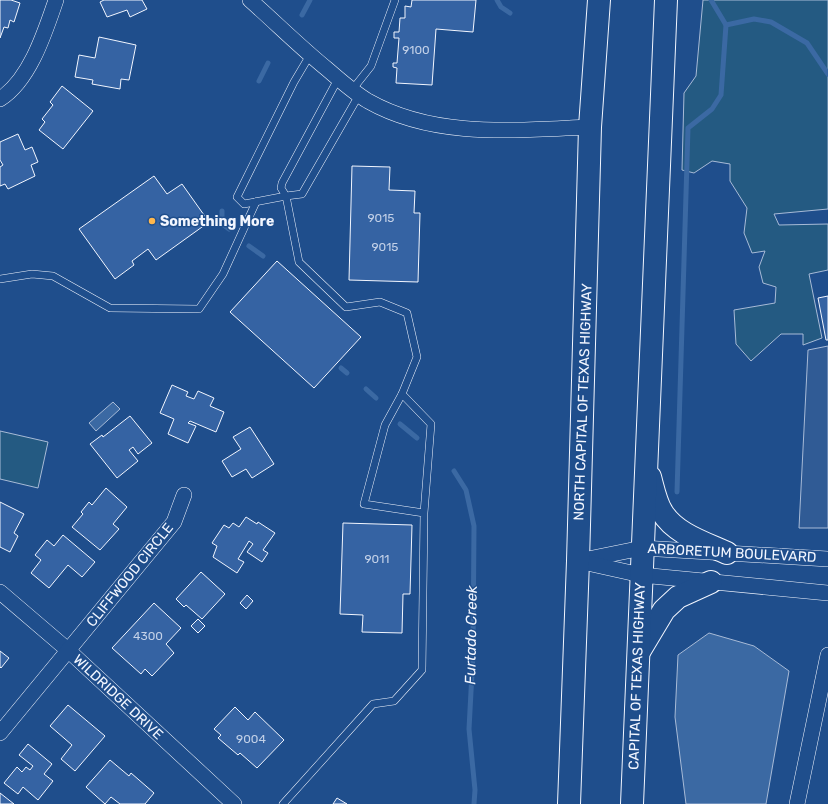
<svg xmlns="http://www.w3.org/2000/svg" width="828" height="804" viewBox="0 0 828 804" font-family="Rubik,sans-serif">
<rect width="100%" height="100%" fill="#1f4e8c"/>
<!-- green -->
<g fill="#245a82" stroke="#a8bbd7">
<path d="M703,0h125v209l-54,5 5,11 49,-1v46l-19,4 13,64 -19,7v-11h-22l-30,27 -15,-17 -2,-34 41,-7 1,-16 -13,-4 -4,-16 6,-16 -13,2 -8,-20 3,-25 -17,-27v-17l-18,-3 -18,12 -12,-3 2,-77 12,-17z"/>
<path d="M0,431l48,11 -10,46 -38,-9z"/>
</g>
<!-- parking -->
<path fill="#305b95" stroke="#a8bbd7" d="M828,346v182h-29l9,-178z"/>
<!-- water -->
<g fill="#3b69a3" stroke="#a8bbd7">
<path d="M113,402l7,7 -24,22 -7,-8z"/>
<path d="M709,633l45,13 35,25 -23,133h-80l-11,-87 3,-62z"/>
</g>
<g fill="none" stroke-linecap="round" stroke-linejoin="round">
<!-- stream -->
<g stroke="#3b69a3" stroke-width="5">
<path d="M497,0l4,7 9,6"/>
<path d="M711,0l15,25"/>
<path d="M302,15l8,-15"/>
<path d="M259,81l9,-18"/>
<path d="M222,211v13l7,5"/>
<path d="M249,246l14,10"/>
<path d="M341,368l6,5"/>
<path d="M366,389l10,9"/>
<path d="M400,424l17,14"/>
<path d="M454,471l12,19 8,36 -1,128 -4,75 6,61 -1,14"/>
<path d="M677,492l11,-364 24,-19 9,-14 5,-70 28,-6 17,3 36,21 21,31"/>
</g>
</g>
<!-- building -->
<g fill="#3563a3" stroke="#f2f6ff">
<path d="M0,0h11l9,3 -6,19 -4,-2 -2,8 -4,-1 -4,11z"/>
<path d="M104,0h38l5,9 -17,8 -3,-7 -20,7 -7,-15z"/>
<path d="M412,0h64l-3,32 -37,-3 -4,56 -36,-2 1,-15 -4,-1v-4h4l2,-25h-5v-6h5l1,-14h5v-12l6,1z"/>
<path d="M99,37l37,8 -7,35 -8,-1 -1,10 -28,-5 1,-4 -18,-3 4,-22 16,3z"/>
<path d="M62,86l31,25 -30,38 -24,-19 6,-8 -3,-3 11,-14 -3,-3z"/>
<path d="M18,134l7,16 7,-3 6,15 -7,3 4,11 -27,13 -3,-5 -5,2v-19l3,-2 -3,-5v-18z"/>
<path d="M352,166l38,1 -1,23 26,1 -1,22h6l-2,69 -69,-2z"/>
<path d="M154,176l13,18 15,-10 27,38 -53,38 -8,-11 -16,12 2,4 -19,14 -36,-50z"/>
<path d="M277,261l84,76 -47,51 -84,-76z"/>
<path d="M828,296v44h-2l-8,-42z"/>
<path d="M172,385l16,7 -2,4 8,3 4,-8 16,7 -4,8 14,6 -8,20 -26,-11 -2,2 8,3 -8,17 -20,-9 6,-15 -14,-6z"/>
<path d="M130,416l22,27 -14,11 -5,-7 -4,3 9,11 -21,17 -27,-34 12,-9 1,2z"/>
<path d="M250,427l24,37 -22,14 -6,-9 -14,8 -10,-16 19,-12 -8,-12z"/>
<path d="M106,488l21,19 -14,17 6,5 -19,21 -28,-23 11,-13 -2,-2 8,-10 3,3z"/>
<path d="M0,502l24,12 -10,19 4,3 -8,16 -10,-5z"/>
<path d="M246,517l11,7 1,-2 17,11 -12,17 5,3 -6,9 -15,-10 6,-8 -4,-3 -11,18 6,3 -7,11 -24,-16 4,-11 -5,-3 12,-18 5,3 4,-5 6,4z"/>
<path d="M343,523l69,2 -2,69h-7l-1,39 -40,-1 1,-17 -23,-1z"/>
<path d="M63,535l32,27 -13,15 -14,-12 -19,23 -18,-15 10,-13 -6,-5 12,-15 7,6z"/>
<path d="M201,572l24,22 -23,25 -16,-14 -2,2 -8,-8z"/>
<path d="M247,595l6,6 -7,8 -6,-6z"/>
<path d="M154,603l27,25 -15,16 8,9 -22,23 -7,-7 -4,5 -29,-26z"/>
<path d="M198,619l7,7 -7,7 -7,-7z"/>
<path d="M0,651l9,7 -8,10 -1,-1z"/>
<path d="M68,705l37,31 -30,35 -14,-12 11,-14 -22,-19z"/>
<path d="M235,707l13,13 7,-8 29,28 -27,28 -17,-15 -2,2 -20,-17 3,-3 -7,-6z"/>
<path d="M28,744l24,20 -8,10 9,7 -15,19 -15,-13 -5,7 -14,-11 13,-16 5,5 4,-5 4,3 3,-4 -14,-11z"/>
<path d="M110,760l19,16 2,-3 23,20 -9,11h-25l-9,-7 -6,7 -19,-17z"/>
<path d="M0,793l14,11h-14z"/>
<path d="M337,798l10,6h-14z"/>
</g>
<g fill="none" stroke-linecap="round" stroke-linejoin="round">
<!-- service casing -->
<g stroke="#f2f6ff" stroke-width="8">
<g id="service">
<path d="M310,55l-16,27 -57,115 7,7 42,-8 13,66 47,45 34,-5 27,11 10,44 -15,37"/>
<path d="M338,79l-56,104 -1,5 5,8 16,-2 57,-99"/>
<path d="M352,90l19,-24 24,-66"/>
<path d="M0,279l32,-5 21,2 57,32 89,1 24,-35 33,-72"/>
<path d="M283,804l90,-100 21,-3 28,-31 2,-157 7,-89 -29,-30 -17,31 -21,79 60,9"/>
</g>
</g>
<!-- minor casing -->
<g stroke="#f2f6ff" stroke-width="16">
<g id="minor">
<path d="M250,0c26,23 50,47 77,69 13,11 26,23 41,32 67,38 148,29 222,26"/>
<path d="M0,99c30,-19 45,-67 56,-99"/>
<path d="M583,560l59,-12 186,11"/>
<path d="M578,561l63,14 187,18"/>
<path d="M0,592l69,59 165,153"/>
<path d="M0,733l174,-211 10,-27"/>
<path d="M797,804l31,-149"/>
</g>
</g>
<!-- trunk casing -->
<g stroke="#f2f6ff" stroke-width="24">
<g id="trunk">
<path d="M650,477c3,11 6,26 12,35 13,22 43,31 65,41"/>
<path d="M640,650l24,-40 14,-13 33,-15"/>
<path d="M569,804l9,-243 12,-434 9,-127"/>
<path d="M632,804l34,-804"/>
</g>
</g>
<!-- service -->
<use href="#service" stroke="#1f4e8c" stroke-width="7"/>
<!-- minor -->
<use href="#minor" stroke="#1f4e8c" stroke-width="15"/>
<!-- trunk -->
<use href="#trunk" stroke="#1f4e8c" stroke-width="22"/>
</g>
<!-- markers -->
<circle fill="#ffb74d" stroke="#1f4e8c" stroke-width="1.5" cx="152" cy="221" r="4"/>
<g text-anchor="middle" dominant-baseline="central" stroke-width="3" stroke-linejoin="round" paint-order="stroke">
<!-- number labels -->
<g font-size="12" fill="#c3d1e8">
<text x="416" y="50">9100</text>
<text x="381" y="218">9015</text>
<text x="385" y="247">9015</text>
<text x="377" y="559">9011</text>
<text x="148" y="636">4300</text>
<text x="251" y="739">9004</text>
</g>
<!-- poi labels -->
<g font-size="14" font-weight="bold" fill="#f2f6ff" stroke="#1f4e8c" text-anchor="start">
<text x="160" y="221">Something More</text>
</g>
<!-- street labels -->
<g font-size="14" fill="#f2f6ff" stroke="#1f4e8c">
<text transform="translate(583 402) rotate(-88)">NORTH CAPITAL OF TEXAS HIGHWAY</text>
<text transform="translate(732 553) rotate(3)">ARBORETUM BOULEVARD</text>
<text transform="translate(130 575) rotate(-51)">CLIFFWOOD CIRCLE</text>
<text transform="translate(637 676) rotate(-88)">CAPITAL OF TEXAS HIGHWAY</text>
<text transform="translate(118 697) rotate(43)">WILDRIDGE DRIVE</text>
</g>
<!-- water labels -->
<g font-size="15" font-style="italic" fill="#f2f6ff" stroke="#1f4e8c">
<text transform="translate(471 635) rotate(-89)">Furtado Creek</text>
</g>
</g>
</svg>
